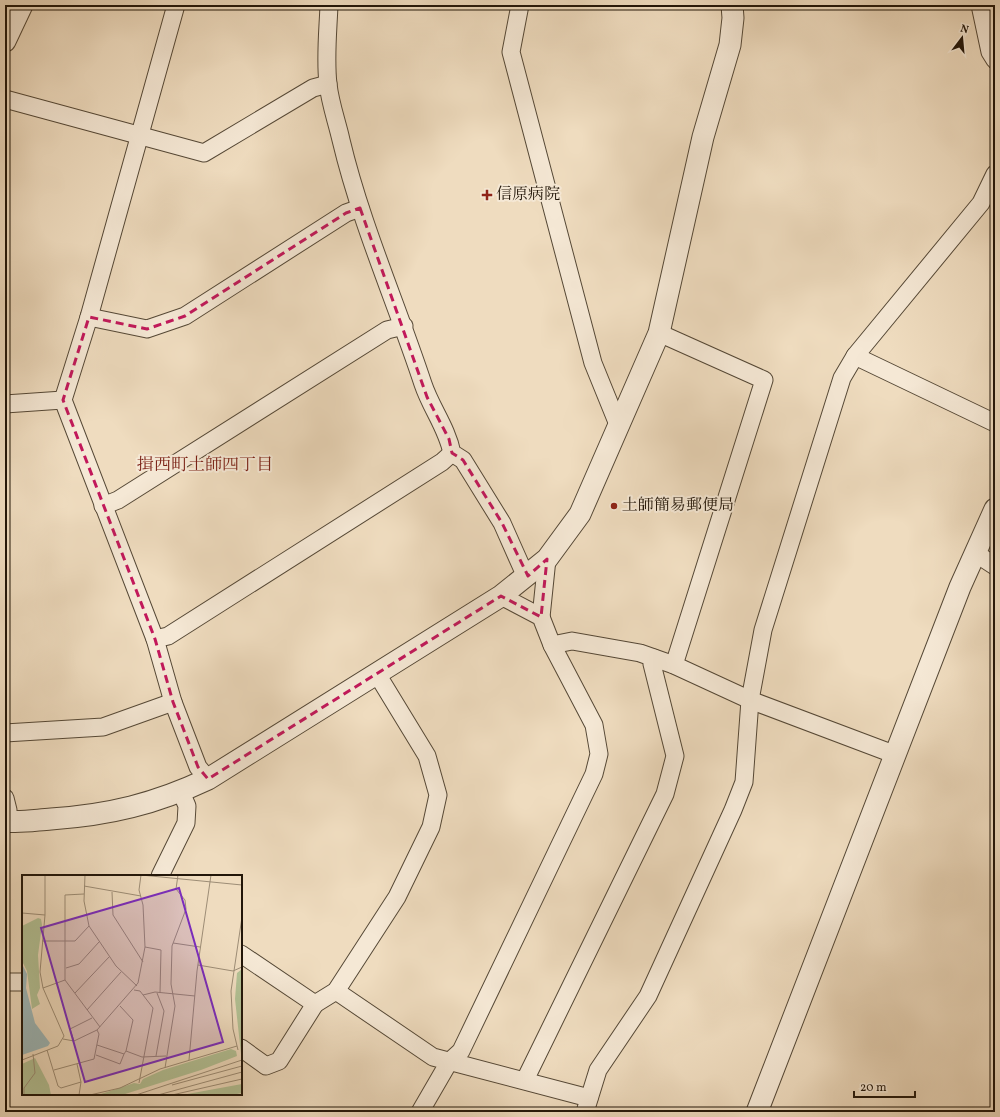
<svg xmlns="http://www.w3.org/2000/svg" width="1000" height="1117" viewBox="0 0 1000 1117" font-family="Vollkorn,'Noto Serif JP',serif">
<rect width="100%" height="100%" fill="#efdcbf"/>
<filter id="stains"><feTurbulence type="fractalNoise" baseFrequency=".005" numOctaves="4"/><feColorMatrix values="0 0 0 0 .2 0 0 0 0 .09 0 0 0 0 .02 0 0 0 .5 -.17"/></filter>
<radialGradient id="worn" r=".72"><stop offset=".6" stop-color="#630" stop-opacity="0"/><stop offset="1" stop-color="#630" stop-opacity=".3"/></radialGradient>
<g fill="none" stroke-linecap="round" stroke-linejoin="round">
<!-- minor casing -->
<g stroke="#554836" stroke-width="19">
<g id="minor">
<path d="M176,5l-87,312 -26,83 92,239 18,63 25,65 10,12"/>
<path d="M329,5c-1,26 -4,53 -1,79 2,19 9,38 13,56 20,84 55,162 82,244 8,24 24,44 29,69l11,7 39,63 20,45 6,8"/>
<path d="M520,5l-9,47 82,311 26,64"/>
<path d="M980,5l10,47 5,8"/>
<path d="M5,99l199,54 109,-65 15,-4"/>
<path d="M89,317l58,12 38,-13 161,-103 14,-5"/>
<path d="M659,333l105,47 -90,285"/>
<path d="M855,356l140,67"/>
<path d="M5,404l58,-4"/>
<path d="M103,506l15,-6 269,-170 17,-4"/>
<path d="M975,553l20,13"/>
<path d="M541,617l6,-58"/>
<path d="M155,639l13,-3 274,-174 10,-9"/>
<path d="M552,645l20,-4 68,12 34,12 76,35 146,55"/>
<path d="M5,733l98,-6 70,-25"/>
<path d="M5,798l3,12 -1,11"/>
<path d="M160,876l26,-53 1,-17 -6,-14"/>
<path d="M241,954l74,50 21,-13 61,-94 34,-70 7,-32 -11,-39 -50,-82"/>
<path d="M5,982h18"/>
<path d="M336,991l97,66 156,41"/>
<path d="M241,1048l25,18 13,-5 36,-57"/>
<path d="M525,1080l140,-286 10,-38 -23,-92 2,-6"/>
<path d="M420,1112l29,-50 12,-11 133,-277 5,-20 -5,-29 -42,-80 -11,-28 -40,-21"/>
<path d="M585,1112l13,-42 50,-74 85,-186 11,-28 6,-82 13,-70 79,-252 13,-22 126,-153 14,-29"/>
</g>
</g>
<!-- tertiary casing -->
<g stroke="#554836" stroke-width="23">
<g id="tertiary">
<path d="M5,41l17,-36"/>
<path d="M5,821c15,2 31,-1 46,-2 58,-4 104,-15 157,-40l293,-183 46,-37 33,-45 79,-181 44,-196 27,-92 3,-27 -1,-13"/>
<path d="M757,1112l203,-525 35,-78"/>
</g>
</g>
<!-- minor -->
<use href="#minor" stroke="#f5e8d5" stroke-width="17"/>
<!-- tertiary -->
<use href="#tertiary" stroke="#f5e8d5" stroke-width="21"/>
</g>
<!-- marked area -->
<path fill="none" stroke="#c2185b" stroke-width="3" stroke-dasharray="8 5" stroke-linejoin="round" d="M360,208l67,189 22,42 3,14 11,7 39,63 26,53 19,-17 -6,58 -40,-21 -293,183 -10,-12 -25,-65 -18,-63 -92,-239 26,-83 58,12 38,-13 161,-103z"/>
<!-- markers -->
<g fill="#8f2418" stroke="#f5e8d5" stroke-width="1.5">
<path d="M485 189h4v4h4v4h-4v4h-4v-4h-4v-4h4z"/>
<circle cx="614" cy="506" r="4"/>
</g>
<g text-anchor="middle" dominant-baseline="central" stroke-width="4" stroke-linejoin="round" paint-order="stroke">
<!-- poi labels -->
<g font-size="16" fill="#221609" stroke="#f5e8d5" text-anchor="start">
<text x="496" y="195">信原病院</text>
<text x="622" y="506">土師簡易郵便局</text>
</g>
<!-- neighbourhood labels -->
<g font-size="17" fill="#7a1f14" stroke="#f5e8d5">
<text x="205" y="465">揖西町土師四丁目</text>
</g>
</g>
<!-- overview -->
<g transform="translate(22 875)">
<rect width="220" height="220" fill="#efdcbf"/>
<path d="M16,43l3,1 1,6 -4,30 2,33 -3,7 3,9 -8,5 -5,-38 -5,-10v-35zM220,94v85h-1l-6,-55 2,-26z" fill="#b3c296"/>
<path d="M220,96v68l-5,-39 2,-27zM209,174l5,2 1,5 -36,14 -79,25h-24l36,-12 6,1 3,-5 20,-9zM13,183l14,27 2,10h-29v-31zM220,209v9l-10,2h-50z" fill="#b3c296"/>
<path d="M0,89l5,10 -1,14 9,35 15,20 -2,3 -26,9z" fill="#9db9bb"/>
<path fill="none" stroke="#9d8d76" stroke-width="1" d="M63,0l-1,26 5,25 27,40 21,20M119,0l101,10M62,11l57,10M90,17l1,23 30,47M62,19l-19,1v85l35,47M0,38l23,2M20,66h33l14,-15M151,68l27,4M123,72l16,3 -1,43M176,90l35,6 9,-4M44,93l13,-4 20,-22M21,113l22,-8M112,115l6,1 13,17 -14,75M53,118l34,-36M121,120l12,-3 40,4M65,135l34,-38M41,164l11,2 23,-11 41,-47 7,-36 -2,-42 -4,-15 2,-15M52,166l-4,-12 22,-11M75,170l27,9 2,-3 7,-31 -13,-14M25,175l11,36 3,2 20,-6 -4,-18M216,175l-5,-21 -2,-38 11,-74M104,176l16,6 24,-1M74,180l24,9 4,-10M134,181l8,-45 -7,-18M0,185l36,-14 6,-10 -21,-48 -3,-16 5,-57v-40M167,185l8,-89 14,-96M143,193l10,-62 -4,-22 1,-38 14,-37 -1,-9 -9,-11 2,-14M32,195l40,-11 5,-25 -2,-4M150,210l70,-19M2,220v-7l11,-15 -2,-19M57,220l2,-13M68,220l30,-7 40,-19 77,-23M114,220l106,-35M136,220l84,-23M150,220l70,-16"/>
<path fill="#7b2cbf" fill-opacity="0.15" stroke="#7b2cbf" stroke-width="2" d="M157,13l44,154 -138,40 -44,-154z"/>
<rect width="220" height="220" fill="none" stroke="#221609" stroke-width="2"/>
</g>
<!-- margin -->
<rect width="1000" height="1117" fill="none" stroke="#efdcbf" stroke-width="20"/>
<rect x="6" y="6" width="988" height="1105" fill="none" stroke="#221609" stroke-width="2"/>
<rect x="10" y="10" width="980" height="1097" fill="none" stroke="#221609"/>
<!-- north arrow -->
<g transform="translate(962 38) rotate(16)" stroke="#f5e8d5" stroke-width="3" paint-order="stroke">
<path d="M0-3L7 15L0 10L-7 15Z" fill="#221609"/>
<text y="-6" font-size="11" font-weight="bold" text-anchor="middle" fill="#221609">N</text>
</g>
<!-- scale -->
<path d="M854 1091v6h61v-6" fill="none" stroke="#221609" stroke-width="2"/>
<text x="860" y="1091" font-size="12" fill="#221609" stroke="#f5e8d5" stroke-width="3" paint-order="stroke">20 m</text>
<rect width="100%" height="100%" filter="url(#stains)"/>
<rect width="100%" height="100%" fill="url(#worn)"/>
</svg>
